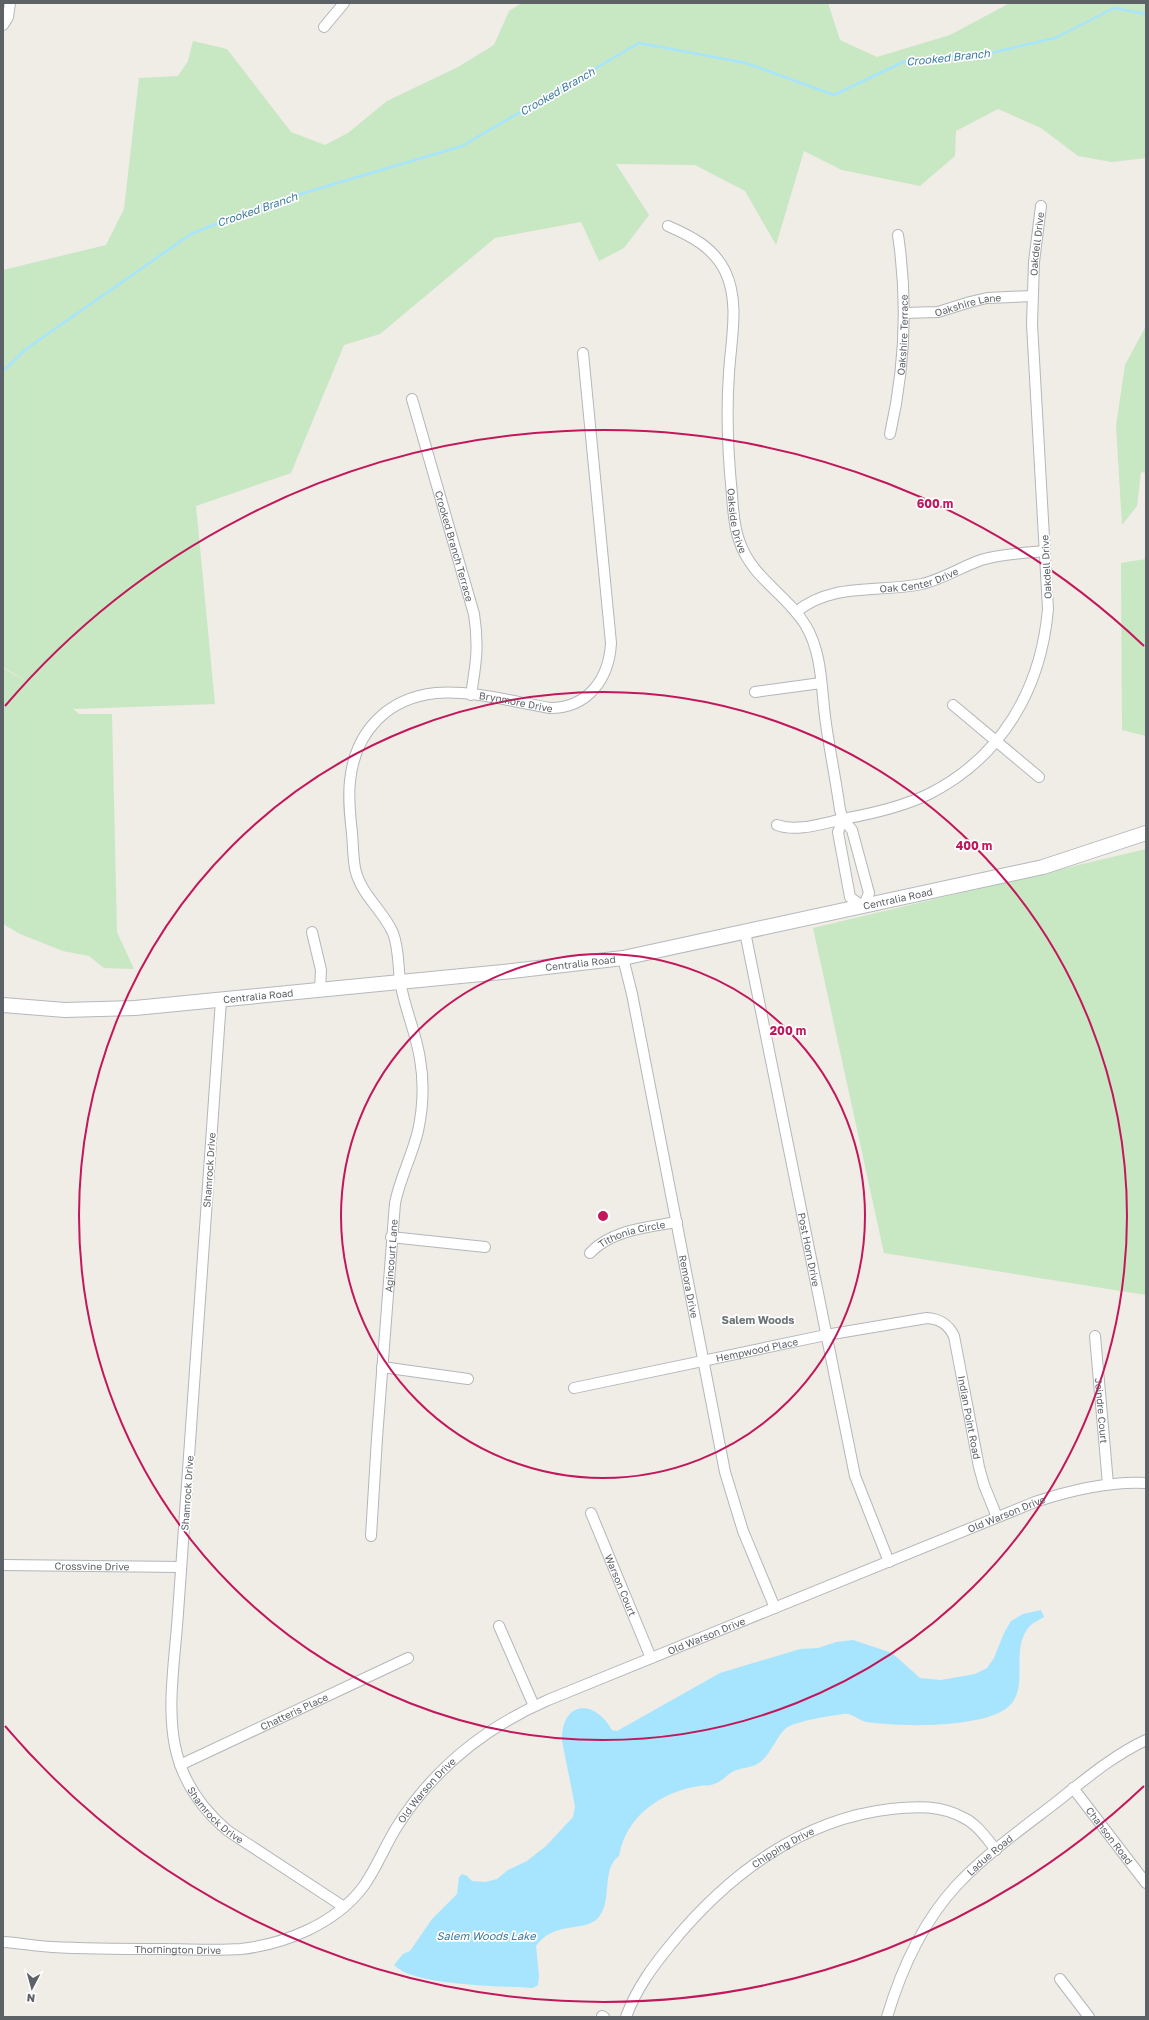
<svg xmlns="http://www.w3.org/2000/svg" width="1149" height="2020" viewBox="0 0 1149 2020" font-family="'Golos Text',sans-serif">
<rect width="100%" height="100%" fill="#f0ece6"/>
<!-- green -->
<g fill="#c8e7c3">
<path d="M522,3h306l12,37 37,17 73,-22 60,-32h136v155l-34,4 -34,-6 -37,-28 -43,-19 -42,22 -1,25 -35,30 -78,-16 -38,-19 -28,94 -31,-54 -50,-26 -79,-1 33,51 -25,33 -25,13 -18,-39 -86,16 -115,96 -36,11 -53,128 -95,33 19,198 -140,5 -3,-1 7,6h33l5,218 17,37 -30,-1 -15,-12 -26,-5 -43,-17 -17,-10v-256l31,18 -31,-19v-397l103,-25 18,-36 15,-131 39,-2 10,-15 5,-20 34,8 64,83 34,13 23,-12 39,-32 71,-34 36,-22 15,-34z"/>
<path d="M1146,326v147l-5,-1 -4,34 -15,19 -6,-99 9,-61z"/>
<path d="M1146,559v177l-24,-6 -1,-167z"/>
<path d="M1146,849v446l-262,-42 -71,-325z"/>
</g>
<!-- water -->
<path fill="#a7e5fe" d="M1041,1610l3,7c-5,3 -12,6 -15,10 -21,25 4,64 -25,83 -29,18 -103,17 -137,12 -8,-1 -15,-10 -24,-8 -13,2 -49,7 -58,15 -11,11 -15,29 -30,36 -6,3 -14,3 -21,6 -8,4 -13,12 -23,14 -4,1 -8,0 -12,1 -38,6 -73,30 -80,70 -19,14 -5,46 -22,63 -14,13 -43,2 -61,27l3,30 -1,9 -5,3c-30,-2 -120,-2 -139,-23l9,-11 7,-3 22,-32 25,-25 2,-17 3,-3 5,2 5,5 13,1 12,-3 11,-9 19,-9 19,-15 27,-29 2,-11 -13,-65c-1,-40 32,-43 50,-11l5,1 103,-58 80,-24 18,-1 18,-6 17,-2 39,13 28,25 21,2 34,-6 12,-6 7,-10 10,-25 7,-12 12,-7z"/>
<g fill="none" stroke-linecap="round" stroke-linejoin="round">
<!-- stream -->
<path stroke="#a7e5fe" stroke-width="2.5" d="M3,371l23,-22 165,-115 72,-29 199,-59 177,-103 107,20 88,32 71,-34 44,-5 33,-1 73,-17 59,-30 32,6"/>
<!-- street casing -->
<g stroke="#b3b7ba" stroke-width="12">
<g id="street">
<path d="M3,25l5,-8 2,-14"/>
<path d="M324,27l20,-24"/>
<path id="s1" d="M668,226c23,10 45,21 57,45 15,31 6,68 4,102 -3,41 -1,82 3,122 1,15 2,32 7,45 12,38 48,54 67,86 17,29 15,65 20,98 4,28 10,57 14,86l3,9 9,11 17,63 -6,14 -13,-10 -12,-65 5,-13"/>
<path id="s2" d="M904,313l34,-1 32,-10 17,-4 45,-2"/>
<path id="s3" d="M412,399l62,215c5,32 2,49 -3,81"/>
<path id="s4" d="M890,434c15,-66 18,-132 8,-199"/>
<path id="s5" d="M796,612c36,-30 83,-19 126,-28 21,-5 39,-17 59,-24 20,-6 43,-7 64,-9"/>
<path d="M755,692l66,-9"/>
<path d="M953,705l86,72"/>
<path id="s6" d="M777,825c21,8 49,-3 71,-7 27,-5 56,-12 81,-24 73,-37 112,-105 119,-185l-16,-285 2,-62 7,-56"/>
<path d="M312,932l9,38 -1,20"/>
<path id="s7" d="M745,932l110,544 34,86"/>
<path id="s8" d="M623,958l9,36 93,478 18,59 32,77"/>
<path id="s9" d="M221,1000l-43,613c-6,86 -25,155 50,218l116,76"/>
<path d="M391,1237l94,10"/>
<path id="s10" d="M590,1253c21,-23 58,-26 87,-31"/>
<path id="s11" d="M1095,1336l13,148"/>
<path d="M382,1367l86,12"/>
<path id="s12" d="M574,1388l252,-53 101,-17c13,1 21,6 27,18l25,131 5,18 13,32"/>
<path id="s13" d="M591,1513l60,145"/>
<path id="s14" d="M371,1536l6,-98 18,-235c5,-25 17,-47 23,-72 5,-23 6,-49 2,-72 -4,-27 -16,-52 -20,-78 -2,-16 -1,-32 -7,-48 -10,-23 -33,-39 -38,-65 -2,-11 -2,-23 -3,-35 -2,-17 -4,-34 -2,-52 5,-49 37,-83 86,-88 36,-3 78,9 114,15 38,0 59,-29 61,-65l-28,-290"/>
<path id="s15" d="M3,1565l178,2"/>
<path d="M499,1626l35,80"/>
<path id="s16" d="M180,1765l228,-107"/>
<path id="s17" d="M1073,1788l73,95"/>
<path id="s18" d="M3,1942c16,1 32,4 49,5 37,2 74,2 110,2 26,0 53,2 79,0 44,-5 94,-25 122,-62 14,-19 22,-42 35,-62 37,-58 88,-98 150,-125l487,-198c36,-12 73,-21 111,-19"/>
<path d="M1060,1979l29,38"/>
<path d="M602,2016l2,1"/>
<path id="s19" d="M626,2017c10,-28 27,-51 46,-74 55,-67 129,-124 219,-134 25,-3 50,-4 73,9 13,6 23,21 32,32"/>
<path id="s20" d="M887,2017c14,-47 35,-94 69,-131 29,-31 64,-56 98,-82 29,-23 58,-48 92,-64"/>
</g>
</g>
<!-- secondary casing -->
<g stroke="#b4b9bd" stroke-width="16">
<g id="secondary">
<path id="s21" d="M3,1005l62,5 70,-2 377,-37 111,-13 420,-91 103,-34"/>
</g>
</g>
<!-- street -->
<use href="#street" stroke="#fff" stroke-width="10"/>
<!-- secondary -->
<use href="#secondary" stroke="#fff" stroke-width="14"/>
</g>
<!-- distance rings -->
<g fill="none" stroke="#c2185b" stroke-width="2">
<circle cx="603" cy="1216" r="262"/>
<circle cx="603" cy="1216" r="524"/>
<path d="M1144 1786A786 786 0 0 1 5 1726M5 706A786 786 0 0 1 1144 646"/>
</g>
<g text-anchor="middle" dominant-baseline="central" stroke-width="3.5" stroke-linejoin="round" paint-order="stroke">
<!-- street labels -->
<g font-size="10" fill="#5d6266" stroke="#fff">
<text stroke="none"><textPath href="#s6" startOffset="753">Oakdell Drive</textPath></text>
<text stroke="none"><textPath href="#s2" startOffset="65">Oakshire Lane</textPath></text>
<text stroke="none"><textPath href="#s4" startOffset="100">Oakshire Terrace</textPath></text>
<text stroke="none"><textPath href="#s1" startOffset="326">Oakside Drive</textPath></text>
<text stroke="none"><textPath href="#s3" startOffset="153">Crooked Branch Terrace</textPath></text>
<text transform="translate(1046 567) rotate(-93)">Oakdell Drive</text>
<text stroke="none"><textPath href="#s5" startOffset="129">Oak Center Drive</textPath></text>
<text stroke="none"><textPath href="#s14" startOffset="989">Brynmore Drive</textPath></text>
<text stroke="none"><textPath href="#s21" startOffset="904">Centralia Road</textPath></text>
<text stroke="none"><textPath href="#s21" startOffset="580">Centralia Road</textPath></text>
<text stroke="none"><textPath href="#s21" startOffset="256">Centralia Road</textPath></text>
<text transform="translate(209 1170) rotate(-86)">Shamrock Drive</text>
<text stroke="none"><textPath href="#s10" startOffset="47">Tithonia Circle</textPath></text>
<text stroke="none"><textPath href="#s7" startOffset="324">Post Horn Drive</textPath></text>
<text stroke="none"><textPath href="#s14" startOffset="281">Agincourt Lane</textPath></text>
<text stroke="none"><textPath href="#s8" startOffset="335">Remora Drive</textPath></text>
<text stroke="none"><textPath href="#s12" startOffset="187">Hempwood Place</textPath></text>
<text stroke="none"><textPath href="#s11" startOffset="75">Joindre Court</textPath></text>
<text stroke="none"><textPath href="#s12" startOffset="477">Indian Point Road</textPath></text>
<text transform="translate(187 1493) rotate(-86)">Shamrock Drive</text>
<text stroke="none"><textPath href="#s18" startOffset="1143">Old Warson Drive</textPath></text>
<text stroke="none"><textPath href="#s15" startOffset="89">Crossvine Drive</textPath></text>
<text stroke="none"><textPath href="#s13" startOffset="78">Warson Court</textPath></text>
<text stroke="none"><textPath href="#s18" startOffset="819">Old Warson Drive</textPath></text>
<text stroke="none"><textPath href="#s16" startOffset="126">Chatteris Place</textPath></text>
<text stroke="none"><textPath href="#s18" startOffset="495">Old Warson Drive</textPath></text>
<text stroke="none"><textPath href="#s9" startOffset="830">Shamrock Drive</textPath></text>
<text stroke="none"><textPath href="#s17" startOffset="60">Chanson Road</textPath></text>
<text stroke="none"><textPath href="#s19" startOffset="235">Chipping Drive</textPath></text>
<text stroke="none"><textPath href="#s20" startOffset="195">Ladue Road</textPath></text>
<text stroke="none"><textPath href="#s18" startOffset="175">Thornington Drive</textPath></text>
</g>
<!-- water labels -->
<g font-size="11" font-style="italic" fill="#3d7b9f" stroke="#fff">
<text transform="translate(948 57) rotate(-6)">Crooked Branch</text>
<text transform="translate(557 91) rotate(-30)">Crooked Branch</text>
<text transform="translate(257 209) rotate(-19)">Crooked Branch</text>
<text x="486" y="1935">Salem Woods Lake</text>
</g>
<!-- neighbourhood labels -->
<g font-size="11" font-weight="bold" fill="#6e7578" stroke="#fff">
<text x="758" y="1319">Salem Woods</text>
</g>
</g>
<circle cx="603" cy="1216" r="6" fill="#c2185b" stroke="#fff" stroke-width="2"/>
<g font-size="12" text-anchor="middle" font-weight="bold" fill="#c2185b" stroke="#fff" stroke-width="3.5" stroke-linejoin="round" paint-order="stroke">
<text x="935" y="508">600 m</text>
<text x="974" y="850">400 m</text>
<text x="788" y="1035">200 m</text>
</g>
<!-- border -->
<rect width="1149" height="2020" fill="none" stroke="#5d6266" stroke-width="8"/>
<!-- north arrow -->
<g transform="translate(32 1988) rotate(186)" stroke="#ffffff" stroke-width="3" paint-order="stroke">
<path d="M0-3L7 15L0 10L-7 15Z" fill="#5d6266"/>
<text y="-6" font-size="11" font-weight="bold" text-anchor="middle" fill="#5d6266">N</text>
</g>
</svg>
